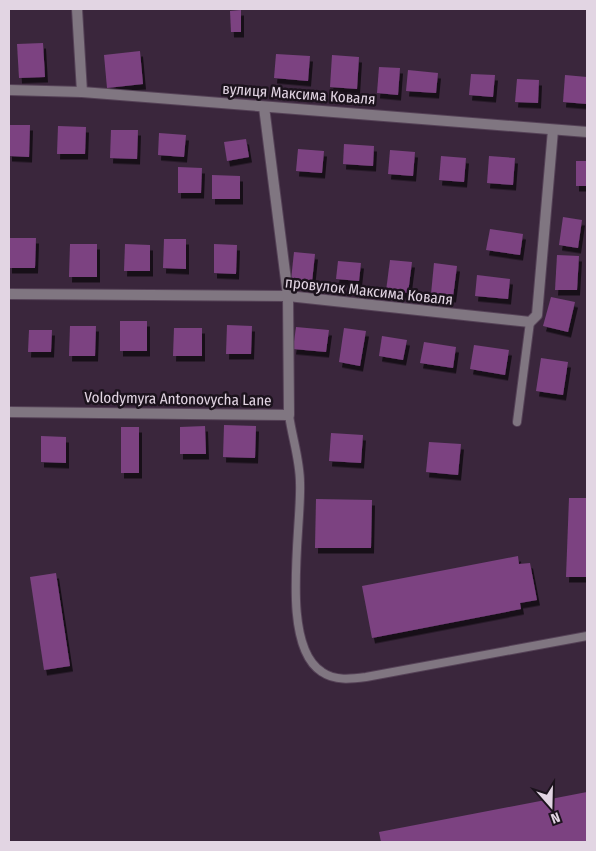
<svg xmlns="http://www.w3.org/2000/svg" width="596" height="851" viewBox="0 0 596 851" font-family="'Fira Sans Condensed',sans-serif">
<defs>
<filter id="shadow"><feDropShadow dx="3" dy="5.5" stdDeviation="0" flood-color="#0009"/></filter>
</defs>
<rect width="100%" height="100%" fill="#3a263c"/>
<!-- building -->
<g fill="#7b4381" filter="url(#shadow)">
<path d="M241,10v22h-10l-1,-21z"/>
<path d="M43,43l2,34 -26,1 -2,-34z"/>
<path d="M140,51l3,33 -36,4 -3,-33z"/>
<path d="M276,54l34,2 -2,25 -34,-3z"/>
<path d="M332,55l27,2 -2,32 -27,-2z"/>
<path d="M379,67l21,1 -2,27 -21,-2z"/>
<path d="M408,70l30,3 -2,20 -30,-2z"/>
<path d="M471,74l24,1 -2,22 -24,-2z"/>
<path d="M565,75l22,2v27l-24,-2z"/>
<path d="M517,79l22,1 -1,23 -23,-1z"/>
<path d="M9,125h21l-1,32 -20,-1z"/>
<path d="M58,126l28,1 -1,27h-28z"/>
<path d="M111,130h27l-1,29 -27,-1z"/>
<path d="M159,133l27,2 -2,22 -26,-2z"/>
<path d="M246,139l3,18 -22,4 -3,-19z"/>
<path d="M344,144l30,2 -1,20 -30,-2z"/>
<path d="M298,149l26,2 -2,22 -26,-2z"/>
<path d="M390,150l25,2 -2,24 -25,-2z"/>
<path d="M441,156l25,2 -2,24 -25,-2z"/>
<path d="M489,156l26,2 -2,27 -26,-2z"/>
<rect x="576" y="161" width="11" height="25"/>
<path d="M178,167l24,1 -1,25h-23z"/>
<path d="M212,175l28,1v23h-28z"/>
<path d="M563,217l19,3 -4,28 -19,-3z"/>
<path d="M490,229l33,5 -3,21 -34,-5z"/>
<path d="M9,238h27l-1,30h-26z"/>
<path d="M164,239h22v30l-23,-1z"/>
<path d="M70,244h27v33h-28z"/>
<path d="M125,244l25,1v26h-26z"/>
<path d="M214,244l23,1 -1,29 -22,-1z"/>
<path d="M294,252l21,2 -3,28 -21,-2z"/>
<path d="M557,255l22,1 -2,34h-22z"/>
<path d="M390,260l22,2 -4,31 -22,-2z"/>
<path d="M338,261l23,2 -2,18 -23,-2z"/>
<path d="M434,263l23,3 -4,31 -22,-3z"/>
<path d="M477,275l33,4 -2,20 -33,-3z"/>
<path d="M551,297l24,5 -7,30 -25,-6z"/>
<rect x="120" y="321" width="27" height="30"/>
<path d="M227,325l25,1 -1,28h-25z"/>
<path d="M70,326h26l-1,30h-26z"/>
<path d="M296,327l33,3 -3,22 -33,-3z"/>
<path d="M174,328h28v28h-29z"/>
<path d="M344,328l22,3 -6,35 -21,-4z"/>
<path d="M29,330h23l-1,22h-23z"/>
<path d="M382,336l25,4 -4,20 -24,-4z"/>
<path d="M424,342l32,5 -3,21 -33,-5z"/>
<path d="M474,345l35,5 -4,25 -35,-6z"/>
<path d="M541,358l27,4 -5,33 -27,-4z"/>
<path d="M224,425l32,1 -1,32 -32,-1z"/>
<path d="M205,426l1,28h-26v-27z"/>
<rect x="121" y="427" width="18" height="46"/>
<path d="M331,433l32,2 -2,28 -32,-2z"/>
<path d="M41,436l25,1v26l-25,-1z"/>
<path d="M429,442l32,2 -3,31 -32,-3z"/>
<path d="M569,498h18v79h-21z"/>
<path d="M316,499l56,1 -1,48h-56z"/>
<path d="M518,556l1,8 11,-1 7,37 -17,3 1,6 -149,29 -10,-52z"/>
<path d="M56,573l14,93 -26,4 -14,-93z"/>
<path d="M587,792v49l-206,1 -2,-10z"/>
</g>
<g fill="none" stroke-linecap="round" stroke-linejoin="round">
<!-- lane casing -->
<g stroke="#554257" stroke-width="10">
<g id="lane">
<path d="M289,415c3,22 11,45 11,68 2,44 -21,162 22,189 13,9 29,7 44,5l221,-41"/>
<path d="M517,422l13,-100"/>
</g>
</g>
<!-- street casing -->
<g stroke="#554257" stroke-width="12">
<g id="street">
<path d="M77,9l5,83"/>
<path d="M9,90l73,2 505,40"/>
<path d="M9,294l279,2 242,26 7,-7 16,-185"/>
<path d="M9,412l280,3 -1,-119 -24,-189"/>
</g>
</g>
<!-- lane -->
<use href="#lane" stroke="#807681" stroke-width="8"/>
<!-- street -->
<use href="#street" stroke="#807681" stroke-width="10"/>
</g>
<g text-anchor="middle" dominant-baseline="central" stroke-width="5" stroke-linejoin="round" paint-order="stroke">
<!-- street labels -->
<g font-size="15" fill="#e2d5e3" stroke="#1c131d">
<text transform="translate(299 94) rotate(4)">вулиця Максима Коваля</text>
<text transform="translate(369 291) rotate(6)">провулок Максима Коваля</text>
<text transform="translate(178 399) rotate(1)">Volodymyra Antonovycha Lane</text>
</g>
</g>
<!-- border -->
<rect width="596" height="851" fill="none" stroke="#e2d5e3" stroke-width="20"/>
<!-- north arrow -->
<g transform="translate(551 806) rotate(160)" stroke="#1c131d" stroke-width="4" paint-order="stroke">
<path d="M0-4L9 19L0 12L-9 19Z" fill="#e2d5e3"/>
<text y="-8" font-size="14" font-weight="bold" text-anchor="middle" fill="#e2d5e3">N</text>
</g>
</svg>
